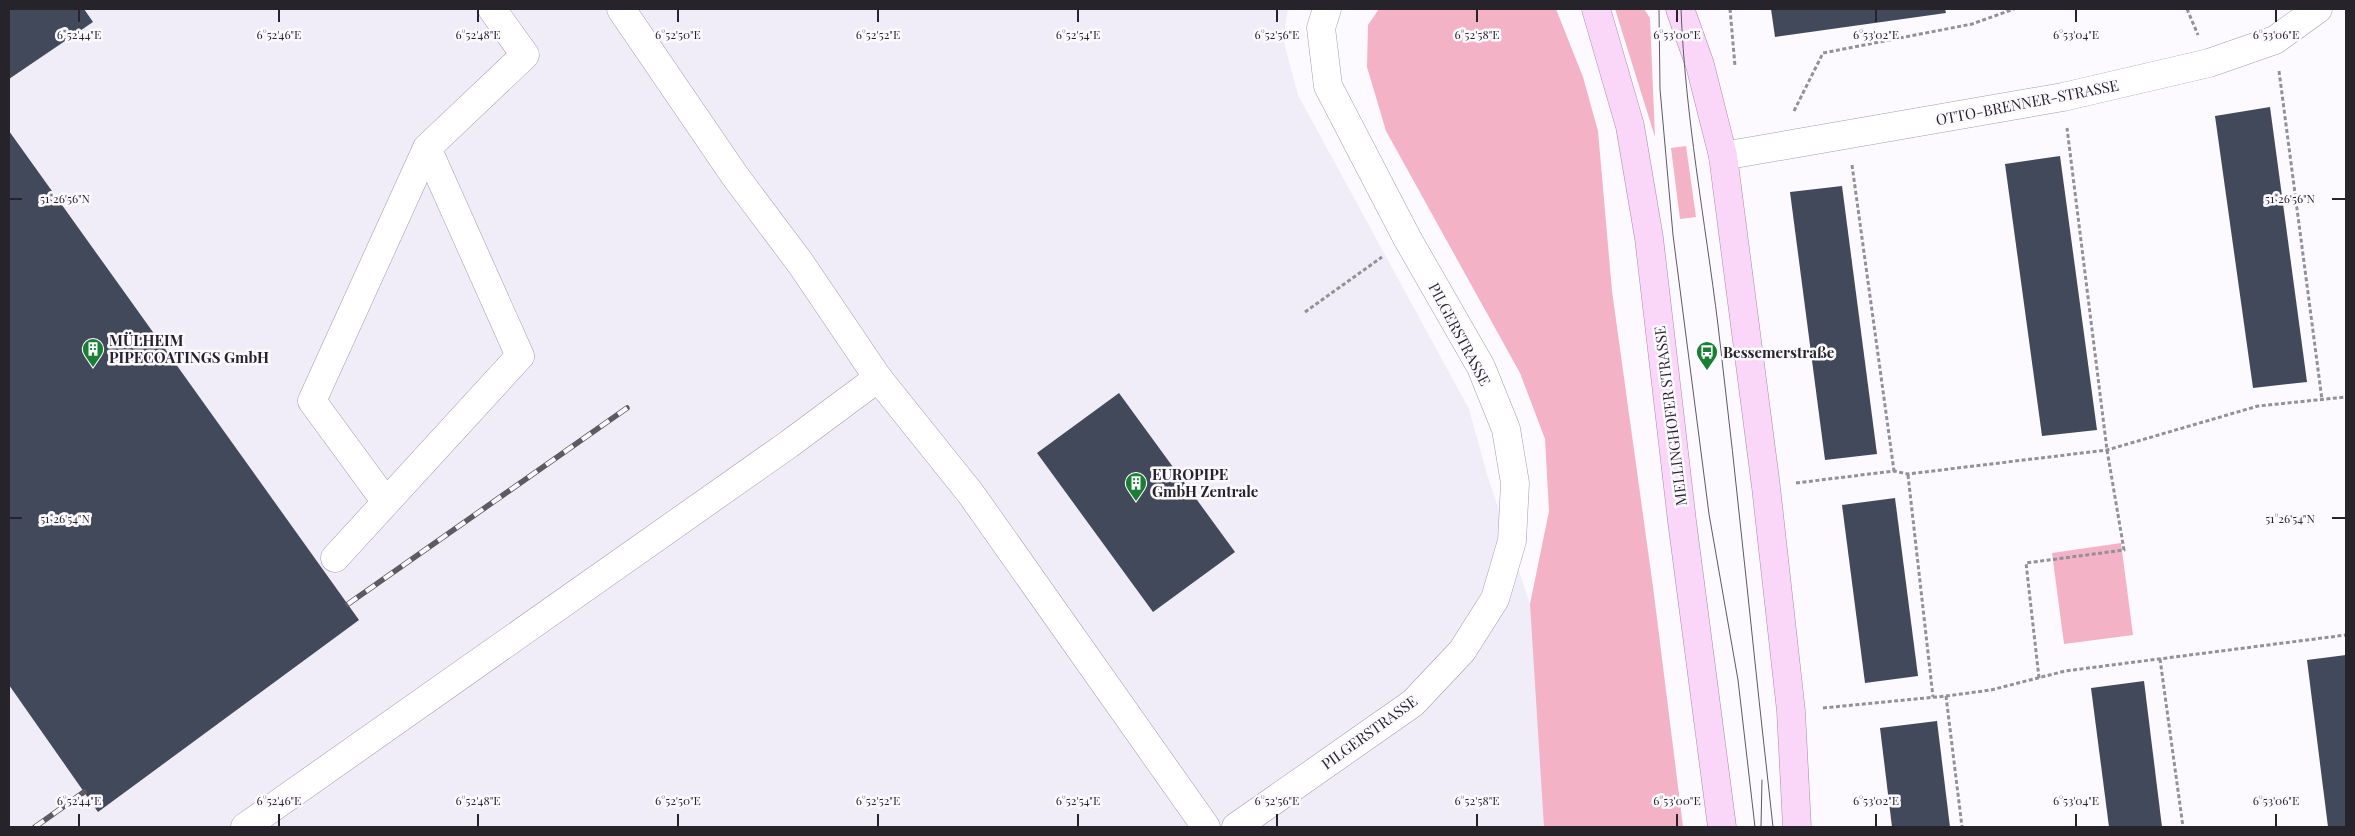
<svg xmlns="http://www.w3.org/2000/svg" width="2355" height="836" viewBox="0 0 2355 836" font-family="'Playfair Display',serif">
<rect width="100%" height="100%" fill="#fcfaff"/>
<!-- built -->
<path fill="#f0edf8" d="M9,9h1279l-5,30 15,56 171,314 18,65 43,130 123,-17 30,240h-1674z"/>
<!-- green -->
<g fill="#f3b2c6">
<path d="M1379,9h177l27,68 15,54 14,160 41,296 30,240h-139l-14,-223 19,-93 -4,-72 -25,-66 -134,-242 -19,-64 1,-42z"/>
<path d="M1615,9h29l6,9 5,119z"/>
<path d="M1686,146l10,71 -16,2 -9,-71z"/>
<path d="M2121,543l12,92 -69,9 -12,-91z"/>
</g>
<!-- building -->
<g fill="#42495a">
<path d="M9,9h75l9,13 -84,57z"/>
<path d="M1771,9h174l1,4 -171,24z"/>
<path d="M2270,107l37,275 -54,6 -38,-272z"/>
<path d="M9,131l350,489 -261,192 -89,-127z"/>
<path d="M2060,156l37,274 -55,6 -37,-272z"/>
<path d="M1842,186l35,268 -52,6 -35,-268z"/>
<path d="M1119,393l116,159 -82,60 -116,-159z"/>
<path d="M1895,498l23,178 -53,7 -23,-178z"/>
<path d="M2346,655v172h-18l-21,-167z"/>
<path d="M2144,681l18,146h-53l-18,-139z"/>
<path d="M1937,721l13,106h-58l-12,-99z"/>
</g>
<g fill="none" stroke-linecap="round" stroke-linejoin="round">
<!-- minor casing -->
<g stroke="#a19cb0" stroke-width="29">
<g id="minor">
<path d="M1723,156l340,-59 146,-34 66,-23 43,-31"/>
<path d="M878,378l93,116 235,333"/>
<path d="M386,502l-74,-101 115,-253"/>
<path d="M335,558l185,-202 -93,-208 98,-93 -33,-46"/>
<path d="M245,827l544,-383 89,-66 -77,-114 -66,-88 -114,-167"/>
<path d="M1236,827l177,-124 49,-52 33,-52 17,-58 3,-58 -9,-54 -25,-62 -74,-129 -79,-152 -7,-58 6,-19"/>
</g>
</g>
<!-- major casing -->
<g stroke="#ad86ad" stroke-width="29">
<g id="major">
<path d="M1596,9l34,117 19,112 33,283 40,306"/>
<path d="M1680,9l20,56 23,91 43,331 25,224 6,116"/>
</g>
</g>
<!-- path -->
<g stroke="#939197" stroke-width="3" stroke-dasharray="4 2.5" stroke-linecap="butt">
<path d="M1730,9l5,57"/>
<path d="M2187,9l11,26"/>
<path d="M2279,71l43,329"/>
<path d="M1794,111l29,-58 149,-29 42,-15"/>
<path d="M1852,165l42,306"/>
<path d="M1305,312l77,-55"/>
<path d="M1908,475l25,222"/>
<path d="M1796,483l98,-12 14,3 199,-24 151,-44 88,-9"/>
<path d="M2160,659l23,168"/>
<path d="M2039,678l-13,-115 98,-13 -17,-100 -40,-322"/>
<path d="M1946,696l16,131"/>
<path d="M1823,708l123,-12 45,-6 74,-19 281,-36"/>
</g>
<!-- minor -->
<use href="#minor" stroke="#fff" stroke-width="28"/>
<!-- major -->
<use href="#major" stroke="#fad6f8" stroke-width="28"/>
<!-- tram -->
<g stroke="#5d5a62" stroke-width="1">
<path d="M1659,9l1,80 13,146 36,279 29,166 17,147"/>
<path d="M1681,9c4,106 24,211 37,316 20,167 36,335 55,502"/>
<path d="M1761,827l1,-47"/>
</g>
<!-- rail casing -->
<g stroke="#5d5a62" stroke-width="5.5">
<g id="rail">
<path d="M348,604l279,-196"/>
<path d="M35,827l49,-35"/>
</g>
</g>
<!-- rail -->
<use href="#rail" stroke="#fcfaff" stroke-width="4" stroke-dasharray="11" stroke-linecap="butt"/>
</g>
<!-- ticks -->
<path fill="none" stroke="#26232b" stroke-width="2" d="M79,10v12M279,10v12M478,10v12M678,10v12M878,10v12M1078,10v12M1277,10v12M1477,10v12M1677,10v12M1876,10v12M2076,10v12M2276,10v12M10,199h12M2332,199h13M10,518h12M2332,518h13M79,814v12M279,814v12M478,814v12M678,814v12M878,814v12M1078,814v12M1277,814v12M1477,814v12M1677,814v12M1876,814v12M2076,814v12M2276,814v12"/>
<!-- icons -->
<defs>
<g id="building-pin" transform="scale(1.125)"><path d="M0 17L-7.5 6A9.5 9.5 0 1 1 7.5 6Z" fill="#187f33" stroke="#fcfaff"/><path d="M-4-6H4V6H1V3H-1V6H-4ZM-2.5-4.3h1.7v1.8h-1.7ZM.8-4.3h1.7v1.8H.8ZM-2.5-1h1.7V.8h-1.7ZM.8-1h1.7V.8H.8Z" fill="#fff"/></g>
<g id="bus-pin" transform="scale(1.125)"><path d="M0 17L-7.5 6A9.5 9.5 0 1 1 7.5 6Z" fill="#187f33" stroke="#fcfaff"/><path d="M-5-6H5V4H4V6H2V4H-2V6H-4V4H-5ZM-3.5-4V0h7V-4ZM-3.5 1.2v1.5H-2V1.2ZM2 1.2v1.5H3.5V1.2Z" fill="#fff"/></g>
</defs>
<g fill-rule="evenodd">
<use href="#building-pin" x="93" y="349"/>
<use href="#bus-pin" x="1707" y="352"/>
<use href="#building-pin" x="1136" y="483"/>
</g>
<g text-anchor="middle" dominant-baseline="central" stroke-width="5" stroke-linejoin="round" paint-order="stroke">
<!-- street labels -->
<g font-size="15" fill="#26232b" stroke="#fcfaff">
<text transform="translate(2027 102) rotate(-11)">OTTO-BRENNER-STRASSE</text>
<text transform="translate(1460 334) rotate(62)">PILGERSTRASSE</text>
<text transform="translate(1670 416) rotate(-97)">MELLINGHOFER STRASSE</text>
<text transform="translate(1369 732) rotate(-36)">PILGERSTRASSE</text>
</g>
<!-- poi labels -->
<g font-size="15" font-weight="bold" fill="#26232b" stroke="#fcfaff" text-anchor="start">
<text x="109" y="340">MÜLHEIM<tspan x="109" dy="17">PIPECOATINGS GmbH</tspan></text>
<text x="1723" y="352">Bessemerstraße</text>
<text x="1152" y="474">EUROPIPE<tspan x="1152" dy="17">GmbH Zentrale</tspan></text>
</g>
</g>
<g font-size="12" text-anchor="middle" fill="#26232b" stroke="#fcfaff" stroke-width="5" stroke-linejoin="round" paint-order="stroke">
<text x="79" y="39">6°52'44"E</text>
<text x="279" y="39">6°52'46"E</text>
<text x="478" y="39">6°52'48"E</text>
<text x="678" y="39">6°52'50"E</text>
<text x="878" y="39">6°52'52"E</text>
<text x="1078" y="39">6°52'54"E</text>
<text x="1277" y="39">6°52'56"E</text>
<text x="1477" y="39">6°52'58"E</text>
<text x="1677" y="39">6°53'00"E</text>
<text x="1876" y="39">6°53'02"E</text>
<text x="2076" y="39">6°53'04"E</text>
<text x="2276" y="39">6°53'06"E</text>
<text x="65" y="203">51°26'56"N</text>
<text x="2290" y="203">51°26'56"N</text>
<text x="65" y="523">51°26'54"N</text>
<text x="2290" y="523">51°26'54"N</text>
<text x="79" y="805">6°52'44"E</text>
<text x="279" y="805">6°52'46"E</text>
<text x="478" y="805">6°52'48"E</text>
<text x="678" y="805">6°52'50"E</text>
<text x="878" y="805">6°52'52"E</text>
<text x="1078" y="805">6°52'54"E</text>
<text x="1277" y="805">6°52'56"E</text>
<text x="1477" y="805">6°52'58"E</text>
<text x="1677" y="805">6°53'00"E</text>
<text x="1876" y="805">6°53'02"E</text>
<text x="2076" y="805">6°53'04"E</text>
<text x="2276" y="805">6°53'06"E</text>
</g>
<!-- border -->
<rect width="2355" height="836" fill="none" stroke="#26232b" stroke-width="20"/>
</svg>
